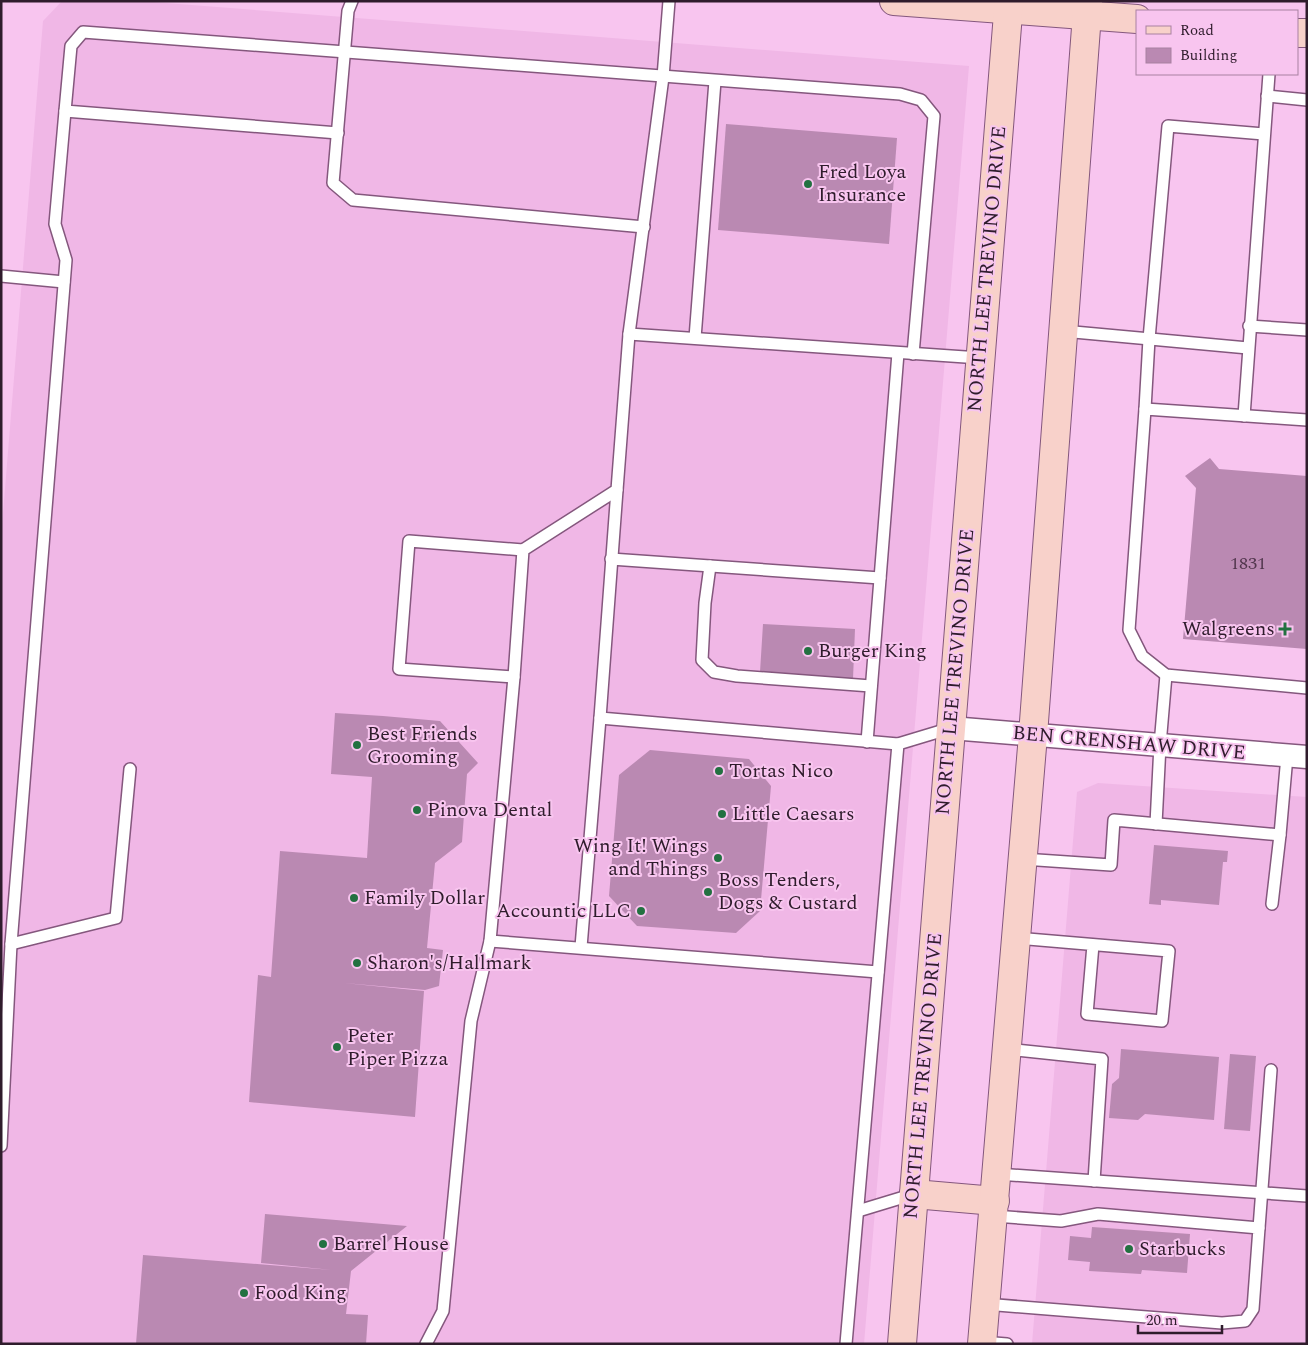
<svg xmlns="http://www.w3.org/2000/svg" width="1308" height="1345" viewBox="0 0 1308 1345" font-family="Spectral,serif">
<rect width="100%" height="100%" fill="#f8c5ef"/>
<!-- built -->
<g fill="#f0b7e6">
<path d="M62,1h78l829,65 -105,1278h-863v-806l42,-517z"/>
<path d="M1098,783l209,14v547h-275l45,-552z"/>
</g>
<!-- building -->
<g fill="#ba89b2">
<path d="M726,124l171,14 -8,106 -171,-14z"/>
<path d="M1210,458l9,11 88,7v173l-124,-10 13,-151 -11,-12z"/>
<path d="M763,624l92,5 -2,50 -93,-7z"/>
<path d="M335,713l48,3 57,5 38,42 -11,11 -5,68 -27,21 -8,85 16,2 -4,36 -14,4 -81,-7 80,8 -9,126 -166,-15 9,-127 13,2 9,-126 87,7 5,-81 -41,-3z"/>
<path d="M650,750l99,9 22,27 -11,125 -24,22 -99,-7 -28,-30 10,-121z"/>
<path d="M1154,845l74,6 -1,11h-4l-4,43 -58,-5v5l-12,-1z"/>
<path d="M1121,1049l98,8 -5,63 -69,-6 -7,6 -29,-2 3,-34 7,-6z"/>
<path d="M1230,1054l26,2 -6,75 -26,-2z"/>
<path d="M265,1214l142,12 -56,45 -5,43 22,1 -2,29h-230l7,-89 189,15 -71,-7z"/>
<path d="M1092,1227l98,7 -3,39 -45,-3 -1,4 -52,-3 1,-9 -22,-2 2,-24 21,2z"/>
</g>
<g fill="none" stroke-linecap="round" stroke-linejoin="round">
<!-- lane casing -->
<g stroke="#84577d" stroke-width="14">
<g id="lane">
<path d="M352,1l-4,10 -15,172 20,17 291,27"/>
<path d="M1267,96l40,4"/>
<path d="M65,111l-10,113 11,36 -55,684 105,-26 14,-149"/>
<path d="M338,133l-273,-22 6,-65 12,-14 817,62 21,6 13,16 -21,238"/>
<path d="M1,276l63,6"/>
<path d="M1249,326l58,4"/>
<path d="M1063,331l185,17"/>
<path d="M629,334l351,24"/>
<path d="M695,338l20,-257"/>
<path d="M1145,409l4,-70 19,-213 96,8"/>
<path d="M1244,416l25,-342"/>
<path d="M1307,420l-162,-11 -16,221 13,26 24,19 141,13"/>
<path d="M617,490l-17,228 298,26"/>
<path d="M611,559l269,19"/>
<path d="M710,566l-5,37 -3,57 12,12 23,4 134,10"/>
<path d="M514,677l-115,-8 10,-128 114,9"/>
<path d="M867,742l31,-389"/>
<path d="M1156,824l4,-79 6,-70"/>
<path d="M1280,835l7,-79"/>
<path d="M1023,859l88,6 3,-45 166,15 -8,69"/>
<path d="M1016,938l153,13 -7,70 -75,-7 6,-69"/>
<path d="M490,941l388,31"/>
<path d="M581,947l19,-229"/>
<path d="M1007,1049l95,10 -8,122"/>
<path d="M1,1146l10,-202"/>
<path d="M997,1174l310,22"/>
<path d="M858,1211l56,-17"/>
<path d="M1259,1228l12,-158"/>
<path d="M985,1304l237,19 23,-2 8,-12 6,-81 -161,-14 -37,7 -67,-5"/>
<path d="M982,1342l25,2"/>
<path d="M426,1344l17,-33 28,-290 19,-80 24,-264 9,-127 94,-60 12,-156 34,-257 6,-76"/>
<path d="M846,1344l52,-600 53,-16"/>
</g>
</g>
<!-- street casing -->
<g stroke="#84577d" stroke-width="25">
<path id="street" d="M951,728l356,29"/>
</g>
<!-- secondary casing -->
<g stroke="#84577d" stroke-width="30">
<g id="secondary">
<path d="M894,1l243,18"/>
<path d="M1297,33h10"/>
<path d="M914,1194l81,7"/>
<path d="M902,1344l107,-1343"/>
<path d="M982,1344l51,-609 55,-734"/>
</g>
</g>
<!-- lane -->
<use href="#lane" stroke="#fff" stroke-width="11"/>
<!-- street -->
<use href="#street" stroke="#fff" stroke-width="22"/>
<!-- secondary -->
<use href="#secondary" stroke="#f8d1ca" stroke-width="28"/>
</g>
<!-- markers -->
<g fill="#237141" stroke="#f8c5ef" stroke-width="2">
<circle cx="808" cy="184" r="5"/>
<path d="M1282.5 621.5h5v5h5v5h-5v5h-5v-5h-5v-5h5z"/>
<circle cx="808" cy="651" r="5"/>
<circle cx="357" cy="745" r="5"/>
<circle cx="719" cy="771" r="5"/>
<circle cx="417" cy="810" r="5"/>
<circle cx="722" cy="814" r="5"/>
<circle cx="718" cy="858" r="5"/>
<circle cx="708" cy="892" r="5"/>
<circle cx="354" cy="898" r="5"/>
<circle cx="641" cy="911" r="5"/>
<circle cx="357" cy="963" r="5"/>
<circle cx="337" cy="1047" r="5"/>
<circle cx="323" cy="1244" r="5"/>
<circle cx="1129" cy="1249" r="5"/>
<circle cx="244" cy="1293" r="5"/>
</g>
<g text-anchor="middle" dominant-baseline="central" stroke-width="4" stroke-linejoin="round" paint-order="stroke">
<!-- number labels -->
<g font-size="18" fill="#52374e">
<text x="1248" y="563">1831</text>
</g>
<!-- poi labels -->
<g font-size="20" fill="#2f1c2c" stroke="#f8c5ef" text-anchor="start">
<text x="818" y="172">Fred Loya<tspan x="818" dy="23">Insurance</tspan></text>
<text x="1275" y="629" text-anchor="end">Walgreens</text>
<text x="818" y="651">Burger King</text>
<text x="367" y="734">Best Friends<tspan x="367" dy="23">Grooming</tspan></text>
<text x="729" y="771">Tortas Nico</text>
<text x="427" y="810">Pinova Dental</text>
<text x="732" y="814">Little Caesars</text>
<text x="708" y="846" text-anchor="end">Wing It! Wings<tspan x="708" dy="23">and Things</tspan></text>
<text x="718" y="880">Boss Tenders,<tspan x="718" dy="23">Dogs &amp; Custard</tspan></text>
<text x="364" y="898">Family Dollar</text>
<text x="631" y="911" text-anchor="end">Accountic LLC</text>
<text x="367" y="963">Sharon's/Hallmark</text>
<text x="347" y="1036">Peter<tspan x="347" dy="23">Piper Pizza</tspan></text>
<text x="333" y="1244">Barrel House</text>
<text x="1139" y="1249">Starbucks</text>
<text x="254" y="1293">Food King</text>
</g>
<!-- street labels -->
<g font-size="20" fill="#2f1c2c" stroke="#f8c5ef">
<text transform="translate(987 269) rotate(-85)">NORTH LEE TREVINO DRIVE</text>
<text transform="translate(955 672) rotate(-85)">NORTH LEE TREVINO DRIVE</text>
<text transform="translate(1129 743) rotate(5)">BEN CRENSHAW DRIVE</text>
<text transform="translate(923 1076) rotate(-85)">NORTH LEE TREVINO DRIVE</text>
</g>
</g>
<!-- border -->
<rect width="1308" height="1345" fill="none" stroke="#2f1c2c" stroke-width="5"/>
<!-- legend -->
<rect x="1136" y="10" width="162" height="65" fill="#f8c5ef" stroke="#a881a1"/>
<rect x="1146" y="26" width="25" height="8" fill="#f8d1ca" stroke="#a881a1"/>
<text x="1180" y="35" font-size="15" fill="#2f1c2c">Road</text>
<rect x="1146" y="48" width="25" height="15" fill="#ba89b2" stroke="#a881a1"/>
<text x="1180" y="60" font-size="15" fill="#2f1c2c">Building</text>
<!-- scale -->
<path d="M1138 1325v8h84v-8" fill="none" stroke="#2f1c2c" stroke-width="2.5"/>
<text x="1146" y="1325" font-size="15" fill="#2f1c2c" stroke="#f8c5ef" stroke-width="4" paint-order="stroke">20 m</text>
</svg>
